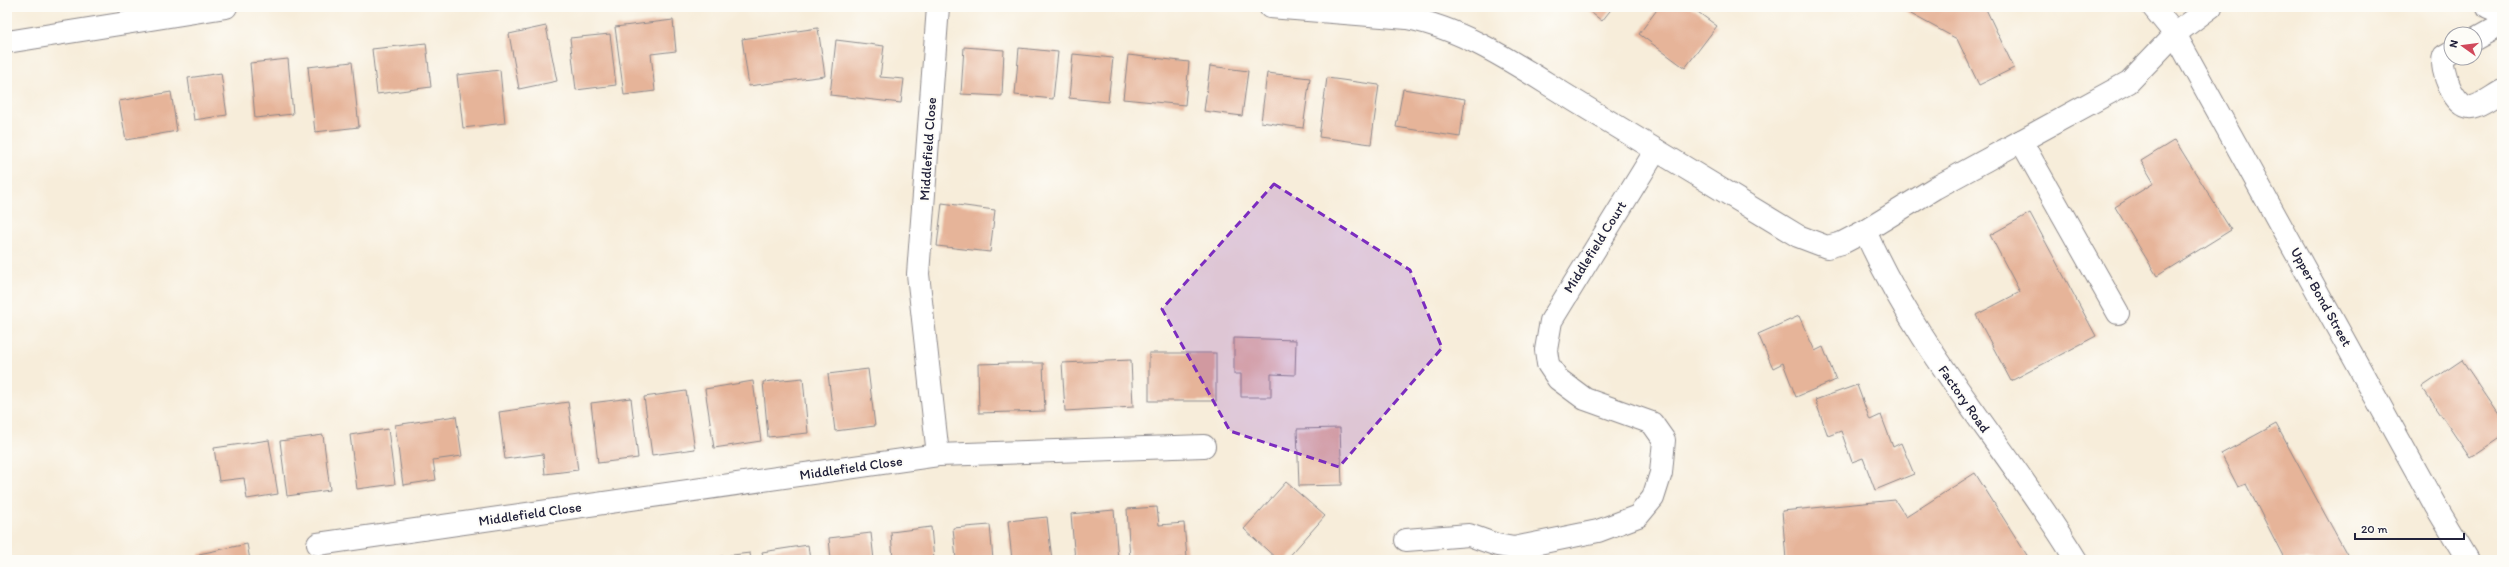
<svg xmlns="http://www.w3.org/2000/svg" width="2509" height="567" viewBox="0 0 2509 567" font-family="Itim,sans-serif">
<rect width="100%" height="100%" fill="#fdfcf7"/>
<filter id="ink" filterUnits="userSpaceOnUse"><feTurbulence type="fractalNoise" baseFrequency=".025" numOctaves="2"/><feDisplacementMap in="SourceGraphic" scale="8" xChannelSelector="R" yChannelSelector="G"/><feConvolveMatrix kernelMatrix="1 2 1 2 8 2 1 2 1" color-interpolation-filters="sRGB"/></filter>
<filter id="wash" filterUnits="userSpaceOnUse"><feTurbulence type="fractalNoise" baseFrequency=".012" numOctaves="4" result="noise"/><feDisplacementMap in="SourceGraphic" scale="16" xChannelSelector="R" yChannelSelector="G"/><feGaussianBlur stdDeviation="0.9" result="paint"/><feColorMatrix in="noise" values="0 0 0 0 0 0 0 0 0 0 0 0 0 0 0 0 0 1.4 0 .05"/><feComposite in="paint" operator="in"/></filter>
<g filter="url(#wash)">
<rect width="100%" height="100%" fill="#f7edda"/>
<g id="blocks">
<!-- building -->
<g fill="#e6b499">
<path d="M1584,7h29l-11,14z"/>
<path d="M1659,7h32l26,19 -32,42 -46,-34z"/>
<path d="M1898,7h87l29,61 -35,17 -22,-46z"/>
<path d="M673,20l3,31 -25,3 4,37 -31,4 -9,-68z"/>
<path d="M546,26l11,55 -38,8 -10,-55z"/>
<path d="M818,28l7,48 -76,10 -7,-47z"/>
<path d="M610,34l6,51 -40,5 -6,-52z"/>
<path d="M836,40l48,6 -4,31 24,2 -3,24 -71,-8z"/>
<path d="M426,43l5,44 -54,7 -5,-45z"/>
<path d="M964,47l40,3 -2,46 -41,-2z"/>
<path d="M1019,48l39,4 -5,47 -38,-4z"/>
<path d="M1073,54l40,4 -5,44 -39,-4z"/>
<path d="M1128,55l61,7 -4,43 -62,-6z"/>
<path d="M288,59l5,55 -38,4 -5,-55z"/>
<path d="M352,62l7,65 -44,5 -7,-65z"/>
<path d="M1210,66l38,5 -6,45 -38,-5z"/>
<path d="M500,70l5,53 -42,5 -6,-53z"/>
<path d="M221,73l6,42 -33,5 -6,-42z"/>
<path d="M1267,73l43,5 -7,50 -42,-6z"/>
<path d="M1327,78l52,7 -8,59 -52,-7z"/>
<path d="M1403,89l62,10 -5,38 -64,-10z"/>
<path d="M171,92l6,39 -51,9 -7,-39z"/>
<path d="M2175,140l56,90 -74,46 -42,-69 39,-24 -13,-22z"/>
<path d="M942,203l53,7 -5,42 -53,-6z"/>
<path d="M2030,213l66,123 -85,45 -35,-66 44,-23 -30,-57z"/>
<path d="M1799,316l16,35 8,-4 13,33 -40,17 -13,-34 -10,5 -15,-34z"/>
<path d="M1234,338l62,2 -1,35 -24,-1v23h-30v-23h-7z"/>
<rect x="1149" y="353" width="67" height="48"/>
<path d="M1131,360l2,47 -68,4 -3,-48z"/>
<path d="M2462,360l40,59v17l-32,22 -48,-71z"/>
<path d="M1012,363h31l2,48 -66,2 -1,-49z"/>
<path d="M868,369l7,57 -40,5 -7,-57z"/>
<path d="M803,378l5,55 -40,4 -5,-55z"/>
<path d="M753,381l8,60 -47,7 -9,-59z"/>
<path d="M1857,385l13,35 11,-5 12,32 8,-4 13,31 -39,16 -12,-32 -11,4 -11,-31 -13,5 -13,-36z"/>
<path d="M686,391l9,58 -43,6 -8,-58z"/>
<path d="M631,398l7,60 -40,5 -7,-60z"/>
<path d="M568,402l10,68 -33,4 -2,-20 -38,5 -6,-47z"/>
<path d="M456,416l6,40 -29,4 3,20 -33,5 -8,-60z"/>
<path d="M2276,424l39,72 35,64h-65l-39,-76 -8,3 -17,-33z"/>
<path d="M1340,428l2,57 -43,1 -2,-57z"/>
<path d="M388,429l7,55 -38,5 -7,-54z"/>
<path d="M323,435l7,55 -43,6 -7,-55z"/>
<path d="M269,440l9,54 -31,5 -3,-21 -25,3 -5,-33z"/>
<path d="M1975,473l55,87h-244l-4,-49 113,-11 11,17z"/>
<path d="M1286,482l39,34 -39,44h-8l-34,-31z"/>
<path d="M1157,507l2,18 25,-2 3,35 -57,2 -3,-51z"/>
<path d="M1114,510l4,50h-43l-4,-46z"/>
<path d="M1047,517l5,43h-40l-4,-39z"/>
<path d="M990,525l3,35h-37l-3,-32z"/>
<path d="M931,527l3,33h-41l-2,-28z"/>
<path d="M871,533l3,27h-43l-2,-22z"/>
<path d="M247,544l3,16h-50l-1,-6z"/>
<path d="M808,545l2,15h-46l-2,-8z"/>
<path d="M750,553l1,7h-35l-1,-3z"/>
</g>
</g>
</g>
<g filter="url(#ink)">
<use href="#blocks" fill-opacity="0" stroke="#8c888a" stroke-width="1"/>
<g fill="none" stroke-linecap="round" stroke-linejoin="round">
<!-- minor casing -->
<g stroke="#8c888a" stroke-width="24">
<g id="minor">
<path d="M1270,7l137,11c62,12 117,52 170,84 74,45 147,89 221,134l29,11 15,-4 23,-12 70,-43 194,-106 46,-48 36,-27"/>
<path d="M2488,7l14,6"/>
<path d="M2475,39l27,-15"/>
<path d="M7,42l219,-35"/>
<path d="M2451,52l-7,4c-5,13 11,54 28,51 10,-2 21,-11 30,-16"/>
<path d="M2021,141l97,172"/>
<path d="M1865,231c53,121 143,217 211,329"/>
<path d="M938,455l266,-9"/>
<path d="M1406,540l63,-5 28,10 17,3 84,-17 40,-15 15,-18 8,-25 3,-33 -12,-17 -67,-24 -27,-20 -10,-15 -2,-14 5,-29 105,-171"/>
<path d="M318,544l620,-89 -20,-181 20,-267"/>
</g>
</g>
<!-- major casing -->
<g stroke="#8c888a" stroke-width="24">
<path id="major" d="M2153,7l22,27 260,471 33,55"/>
</g>
<!-- minor -->
<use href="#minor" stroke="#fff" stroke-width="22"/>
<!-- major -->
<use href="#major" stroke="#fff" stroke-width="22"/>
</g>
</g>
<!-- marked area -->
<path fill="#7b2cbf" fill-opacity="0.2" stroke="#7b2cbf" stroke-width="3" stroke-dasharray="8 5" stroke-linejoin="round" d="M1274,184l136,86 32,78 -103,119 -109,-36 -68,-122z"/>
<g text-anchor="middle" dominant-baseline="central" stroke-width="4" stroke-linejoin="round" paint-order="stroke">
<!-- street labels -->
<g font-size="14" fill="#22223b" stroke="#fdfcf7">
<text transform="translate(928 149) rotate(-86)">Middlefield Close</text>
<text transform="translate(1595 247) rotate(-58)">Middlefield Court</text>
<text transform="translate(2321 297) rotate(61)">Upper Bond Street</text>
<text transform="translate(1964 399) rotate(55)">Factory Road</text>
<text transform="translate(851 468) rotate(-8)">Middlefield Close</text>
<text transform="translate(530 514) rotate(-8)">Middlefield Close</text>
</g>
</g>
<!-- margin -->
<rect width="2509" height="567" fill="none" stroke="#fdfcf7" stroke-width="24"/>
<!-- north arrow -->
<g transform="translate(2463 46) rotate(284)"><circle r="19" fill="#fdfcf7" stroke="#a5a5ac"/>
<path d="M0-3L7 15L0 10L-7 15Z" fill="#d1495b"/>
<text y="-6" font-size="11" font-weight="bold" text-anchor="middle" fill="#22223b">N</text>
</g>
<!-- scale -->
<path d="M2355 533v6h109v-6" fill="none" stroke="#22223b" stroke-width="2"/>
<text x="2361" y="533" font-size="12" fill="#22223b" stroke="#fdfcf7" stroke-width="3" paint-order="stroke">20 m</text>
</svg>
